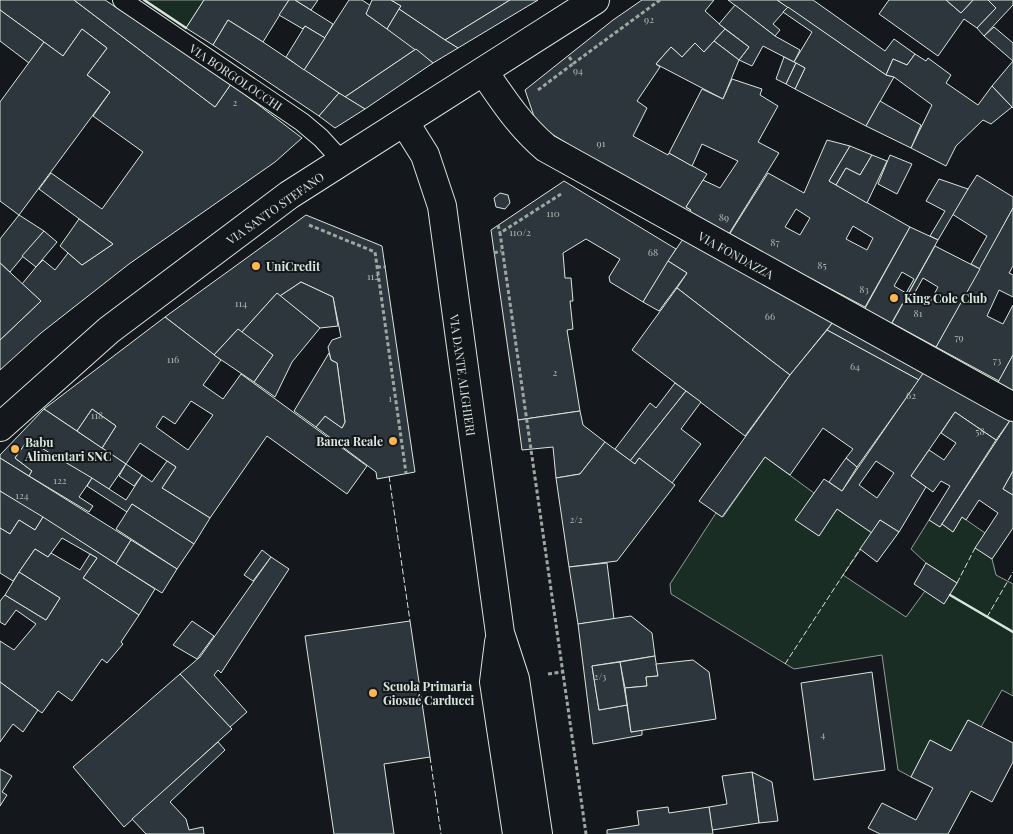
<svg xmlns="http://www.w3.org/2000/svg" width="1013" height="834" viewBox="0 0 1013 834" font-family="'Playfair Display',serif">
<rect width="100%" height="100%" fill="#14181c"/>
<!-- green -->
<g fill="#1a2d24" stroke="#939e99">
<path d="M144,0h60l-18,28z"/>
<path d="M765,457l49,36 -18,27 23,16 18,-27 35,24 -29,42 63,42 19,-26 19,12 13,-20 -31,-20 -15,-14 18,-29 11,7 2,-3 11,8 9,-15 23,16 -9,15 16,11 4,16 17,9v112l-11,-6 -21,37 -13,-7 -17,31 -21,-11 -19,37 -13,-7 -16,-115 -88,14 -123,-75 -1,-10 46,-71 7,4z"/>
</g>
<!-- building -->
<g fill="#2c363c" stroke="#d8e6dc" fill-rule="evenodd">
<path d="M0,0h74l141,107 16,-23 71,54 -27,24 -146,102 -88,69 -41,37v-30l41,-39 -19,-17 14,-17 7,-7 12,10 13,-17 14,12 31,-21 -74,-55 12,-16 51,36 41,-57 -50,-36 17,-24 -23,-17 20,-27 -25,-19 -19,27 -63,-46z"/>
<path d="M74,0h31l126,84 -16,23z"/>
<path d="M204,0h85l-26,42 -35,-22 -15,25 -27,-17z"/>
<path d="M289,0h6l38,24 -8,14 -20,-12 -2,3 -24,-14z"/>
<path d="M295,0h23l-7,10z"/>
<path d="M349,0h13l9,6 -5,8 50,35 -71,48 -41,-27z"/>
<path d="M372,0h19l10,6 -14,23 -21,-15z"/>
<path d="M391,0h119l-65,40 -46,-31 2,-3z"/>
<path d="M510,0h28l-80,48 -13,-8z"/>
<path d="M642,0h72l-9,11 20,18 -21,23 -9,-9 -13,14 -11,-10 -15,17 4,3 -23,34 10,7 -14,28 35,19 1,-2 38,21 -21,33 5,3 -5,6 -149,-91 -12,-35 88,-70z"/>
<path d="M728,0h49l11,7 -15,17 7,6 -5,6z"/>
<path d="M777,0h36l72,51 9,-12 21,15 -8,11 -14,-6 -7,16z"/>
<path d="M889,0h57l15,13 12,-13h15l8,8 -19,20 -13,-9 -26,37 -59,-42z"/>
<path d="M946,0h27l-12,13z"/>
<path d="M988,0h25v5l-29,31 -7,-8 19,-20z"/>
<path d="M735,5l40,31 25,14 -6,12 -31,-16 -11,20 -13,-6 10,-13 -30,-23z"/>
<path d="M788,7l98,68 8,2 -28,49 -71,-37 10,-21 -11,-6 18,-30 -29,-20z"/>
<path d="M399,9l46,31 13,8 -25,15 -46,-34z"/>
<path d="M0,10l44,32 -15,21 -29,-22z"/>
<path d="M228,20l35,22 76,51 -20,23 -106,-71z"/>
<path d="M305,26l20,12 -21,32 -18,-13z"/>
<path d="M994,27l19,16v18l-29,-25z"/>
<path d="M82,29l25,19 -20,27 23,17 -91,123 -19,-14v-99l44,-60 19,14z"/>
<path d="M725,29l24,18 -10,13 -25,-19z"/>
<path d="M714,41l25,19 -16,39 -67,-35 15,-17 11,10 13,-14 9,9z"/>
<path d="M416,49l17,14 -68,46 -20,-12z"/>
<path d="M915,54l11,7 2,-3 23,17 -5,8 32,22 14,-19 20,21 -21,17 -8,-4 -27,26 -10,20 -35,-18 21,-43 -38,-28 -8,-2 7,-16 14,6z"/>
<path d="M784,57l12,6 -10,21 -10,-5z"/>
<path d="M1013,61v47l-21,-22z"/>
<path d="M796,63l9,5 -10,21 -9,-5z"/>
<path d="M732,79l30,10 -2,6 18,11 -20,36 21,11 -52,84 -41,-21 5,-6 -5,-3 17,-27 17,8 18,-27 -36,-17 -10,22 -23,-13 33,-64 21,10z"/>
<path d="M339,93l26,16 -30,19 -16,-12z"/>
<path d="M880,101l41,24 -10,23 -45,-22z"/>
<path d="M827,140l23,6 -21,35 81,46 -45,80 -136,-72 39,-62 36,20zM796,209l14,9 -10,17 -15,-8zM853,226l20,12 -6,12 -21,-11z"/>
<path d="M850,146l22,9 -12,20 -14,-7 -10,17 -7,-4z"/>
<path d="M872,155l15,6 -20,42 -31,-18 10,-17 14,7z"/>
<path d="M890,155l22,9 -15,30 -19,-10z"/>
<path d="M977,175l36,22v11l-33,61 -9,-5 16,-28 -35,-22z"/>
<path d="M939,179l29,10 -30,51 -8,-4 15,-25 -19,-10z"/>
<path d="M564,181l112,68 -33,53 -33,-20 -1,-5 11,-18 -34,-20 -23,14 2,25h6l2,23h-3l3,28 -6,1 13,81 -62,9 -27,-190z"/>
<path d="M500,193l8,2 2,8 -5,6 -9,-2 -2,-9z"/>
<path d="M1013,208v58l-4,7 4,2v22l-14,-7 -12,26 16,8 10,-19v50l-14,26 -63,-34z"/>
<path d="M19,215l25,16 -34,41 -10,-9v-24z"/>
<path d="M306,215l76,31 33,226 -38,7 -1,-7 -60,-45 9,-11 17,12 3,-6 -8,-59 -6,-3 -3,-13 4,-7 9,-3 -8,-40 -32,-15 -21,14 -3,-3 -36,40 -3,-4 -24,26 -49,-38z"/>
<path d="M79,219l34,25 -31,21 -22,-19z"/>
<path d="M910,227l28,13 -48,86 -27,-14zM902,272l12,7 -8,14 -12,-7z"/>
<path d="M44,231l13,11 -21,25 -14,-11z"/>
<path d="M683,239l150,83 -43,53 -113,-87 10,-15 -19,-12z"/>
<path d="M935,246l45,23 -44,78 -44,-24zM923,278l15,9 -8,15 -16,-8z"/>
<path d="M668,261l19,12 -28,38 -16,-9z"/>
<path d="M0,263l41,38 -41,39z"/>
<path d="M301,282l32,15 5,29 -18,2 -40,-32z"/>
<path d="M677,288l113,87 -45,61 -113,-86z"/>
<path d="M277,293l43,35 -28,34 -17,35 -21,-15 19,-27 -32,-22z"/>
<path d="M165,317l56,43 -18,25 20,14 18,-25 126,92 -20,28 -80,-58 -57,82 -48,-30 14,-21 -36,-24 -14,21 -24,-16 14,-22 -24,-17 -15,22 -33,-22zM191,401l22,14 -25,35 -32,-23 7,-11 12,8z"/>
<path d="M833,322l91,50 -5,8 -92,-50z"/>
<path d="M238,329l35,26 -19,27 -40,-27z"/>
<path d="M827,330l92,50 -62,87 -11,-9 7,-9 -30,-21 -33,47 -25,-18 -43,60 -23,-16 91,-126z"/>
<path d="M329,353l2,7 6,3 8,59 -3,6 -17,-12 -9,11 -22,-16z"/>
<path d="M1013,355v38l-16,-9z"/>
<path d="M924,372l87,47 -15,21 -41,-28 -44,64 15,11 -27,45 -19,-12 -8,13 -35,-24 -18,27 -24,-16 29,-41 18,12zM876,461l18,12 -17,25 -18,-13z"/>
<path d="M675,383l11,8 -56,70 -15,-12 35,-46 6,5z"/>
<path d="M686,391l15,11 -20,27 20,15 -29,39 -33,-25 -4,6 -5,-3z"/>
<path d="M44,409l82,55 -17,25 -81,-49 -13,18 17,13 -3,5 -29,-18v-3z"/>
<path d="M92,409l24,17 -14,22 -25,-17z"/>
<path d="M580,411l3,14 22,17 -25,32 -24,4 -3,-31 -31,3 -4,-30z"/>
<path d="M955,412l41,28 -56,87 -11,-7 21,-34 -9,-5 -8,11 -22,-16 18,-26 15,10 12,-17 -15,-10z"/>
<path d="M1011,419l2,1v51l-10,18 10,6v33l-21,31 -17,-11 23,-35 -19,-13 -13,20 -4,-3 -9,15 -11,-8z"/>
<path d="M28,440l64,38 -13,19 14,9 -4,6 -60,-36 3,-5 -17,-13z"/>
<path d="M605,442l30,22 4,-6 36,27 -58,76 -48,6 -13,-89 24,-4z"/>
<path d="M0,458l131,82 -15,24 -116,-73z"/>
<path d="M846,458l11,9 -15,24 -13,-9z"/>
<path d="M167,461l9,6 -14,21 48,30 -16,26 -62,-40 -5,8 -40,-26 5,-8 34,22 16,-25 10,7z"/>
<path d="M126,464l16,11 -8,11 -15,-10z"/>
<path d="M1013,471v24l-10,-6z"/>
<path d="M0,491l43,26 -8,13 -16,-10 -9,14 -10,-6z"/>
<path d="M132,504l62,40 -17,25 -61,-40z"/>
<path d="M43,517l112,72 -16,26 -56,-37 14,-20 -35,-20 -14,19 -13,-8 -22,32 -13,-8v-45l10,6 9,-14 16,10z"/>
<path d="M880,520l19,12 -22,30 -17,-13z"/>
<path d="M131,540l46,29 -15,24 -46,-29z"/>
<path d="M35,549l13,8 3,-4 29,17 10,-16 7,4 -14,20 56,37 -18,27 2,2 -16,19 -5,-4 -30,42 -14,-10 -16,22 -42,-31v-41l14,9 22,-26 -20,-14 -11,15 -5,-3v-21l5,-6 41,25 14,-22 -41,-26z"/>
<path d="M262,550l9,7 -18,24 -9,-6z"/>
<path d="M271,557l18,12 -68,104 -3,-3 -4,5 33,37 -17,15 -50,-53 20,-17z"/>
<path d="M607,563l7,56 -36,5 -9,-57z"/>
<path d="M926,563l31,20 -13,21 -30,-20z"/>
<path d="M19,572l41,26 -14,22 -41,-25z"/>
<path d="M631,616l21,17 3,23 -63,10 7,44 28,-5 4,27 11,-2v5l-49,9 -15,-120z"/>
<path d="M192,621l22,15 -17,23 -24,-14z"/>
<path d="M410,621l20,136 -46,7 10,70h-60l-29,-198z"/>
<path d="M655,656l3,20 -12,1 1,9 -22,2 -5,-26z"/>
<path d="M693,660l16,12 7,47 -85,13 -6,-44 22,-2 -1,-9 12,-1 -2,-12z"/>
<path d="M620,662l7,43 -28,5 -7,-44z"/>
<path d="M872,672l13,98 -71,10 -13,-97z"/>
<path d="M180,674l52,55 -108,98 -51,-60z"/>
<path d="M0,682l38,28 -15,22 -10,-8 -13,18z"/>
<path d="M968,720l45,23v19l-21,40 -21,-11 -23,43h-68l-12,-6 14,-25 34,17 17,-32 -22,-11 19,-37 21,11z"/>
<path d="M218,742l7,8 -55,52 16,17 3,11 14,-3 1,7h-58l-14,-15z"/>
<path d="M0,769l12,7 -10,16 5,3 -7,11z"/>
<path d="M752,772l20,10 6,39 -19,2z"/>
<path d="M752,772l7,51 -47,7 -3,-23 18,-3 -5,-28z"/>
<path d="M668,807l1,6 40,-6 4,27h-106v-4l32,-5 -2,-14z"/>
</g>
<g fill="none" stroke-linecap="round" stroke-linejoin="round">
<!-- service casing -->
<g stroke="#d8e6dc" stroke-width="20">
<path id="service" d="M122,0l180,122 19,16 22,24"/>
</g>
<!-- minor casing -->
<g stroke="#d8e6dc" stroke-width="30">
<path id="minor" d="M484,72c19,28 36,54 62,76l467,259"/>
</g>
<!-- tertiary casing -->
<g stroke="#d8e6dc" stroke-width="30">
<g id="tertiary">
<path d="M405,123l20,32 17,51 58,427 15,46 23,155"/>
<path d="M0,427l109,-97 180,-135 306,-195"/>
<path d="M499,642l-5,40 23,152"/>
</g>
</g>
<!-- path -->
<g stroke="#9da8a2" stroke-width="3" stroke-dasharray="4 2.5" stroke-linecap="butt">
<path d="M569,57l5,6 86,-63"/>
<path d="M538,90l36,-27"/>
<path d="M561,194l-61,39 86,601"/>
<path d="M309,225l66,27 31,221"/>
<path d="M498,225l2,8"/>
<path d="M494,253l7,-2"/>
<path d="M377,267h9"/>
<path d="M548,674l14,-2"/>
<path d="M439,690l23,-3"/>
</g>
<!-- service -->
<use href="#service" stroke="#14181c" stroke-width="18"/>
<!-- minor -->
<use href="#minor" stroke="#14181c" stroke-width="28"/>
<!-- tertiary -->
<use href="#tertiary" stroke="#14181c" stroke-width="28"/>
<!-- fence -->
<g stroke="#d8e6dc" stroke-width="1" stroke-dasharray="6 2.5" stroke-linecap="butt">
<path d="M389,476l21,145"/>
<path d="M957,583l18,-35"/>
<path d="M987,617l26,-45"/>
<path d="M785,664l75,-115"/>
<path d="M430,757l11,77"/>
</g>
<!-- wall -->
<g stroke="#d8e6dc" stroke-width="2.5">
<path d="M144,0l42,28"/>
<path d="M950,595l63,37"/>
</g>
</g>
<!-- markers -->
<g fill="#ffb74d" stroke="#14181c" stroke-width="2">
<circle cx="256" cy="266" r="5"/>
<circle cx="894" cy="298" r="5"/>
<circle cx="393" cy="441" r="5"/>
<circle cx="15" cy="449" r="5"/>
<circle cx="373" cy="693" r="5"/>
</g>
<g text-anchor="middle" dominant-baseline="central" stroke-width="4" stroke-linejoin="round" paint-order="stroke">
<!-- number labels -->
<g font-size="10" fill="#adbab4">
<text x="649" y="19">92</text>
<text x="578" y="70">94</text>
<text x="235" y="102">2</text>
<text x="601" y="143">91</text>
<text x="553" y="213">110</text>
<text x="724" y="217">89</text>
<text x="520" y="232">110/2</text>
<text x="775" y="242">87</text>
<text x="653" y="252">68</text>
<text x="822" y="265">85</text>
<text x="373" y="276">112</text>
<text x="864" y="289">83</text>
<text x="241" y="303">114</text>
<text x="918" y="313">81</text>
<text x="770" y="316">66</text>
<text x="959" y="337">79</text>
<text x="173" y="359">116</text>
<text x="997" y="360">73</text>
<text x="855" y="366">64</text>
<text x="555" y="372">2</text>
<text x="911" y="395">62</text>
<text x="390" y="398">1</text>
<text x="97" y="415">118</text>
<text x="980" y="431">58</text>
<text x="60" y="480">122</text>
<text x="22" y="495">124</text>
<text x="576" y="519">2/2</text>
<text x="600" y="676">2/3</text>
<text x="823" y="734">4</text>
</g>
<!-- street labels -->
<g font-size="12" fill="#d8e6dc" stroke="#14181c">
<text transform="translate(236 77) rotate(34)">VIA BORGOLOCCHI</text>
<text transform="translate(275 208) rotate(-35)">VIA SANTO STEFANO</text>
<text transform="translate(736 255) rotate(29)">VIA FONDAZZA</text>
<text transform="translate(463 375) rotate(82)">VIA DANTE ALIGHIERI</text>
</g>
<!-- poi labels -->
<g font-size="12" font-weight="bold" fill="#d8e6dc" stroke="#14181c" text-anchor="start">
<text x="266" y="266">UniCredit</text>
<text x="904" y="298">King Cole Club</text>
<text x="383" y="441" text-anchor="end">Banca Reale</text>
<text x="25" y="442">Babu<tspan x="25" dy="14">Alimentari SNC</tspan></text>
<text x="383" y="686">Scuola Primaria<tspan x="383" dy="14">Giosué Carducci</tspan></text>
</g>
</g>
</svg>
